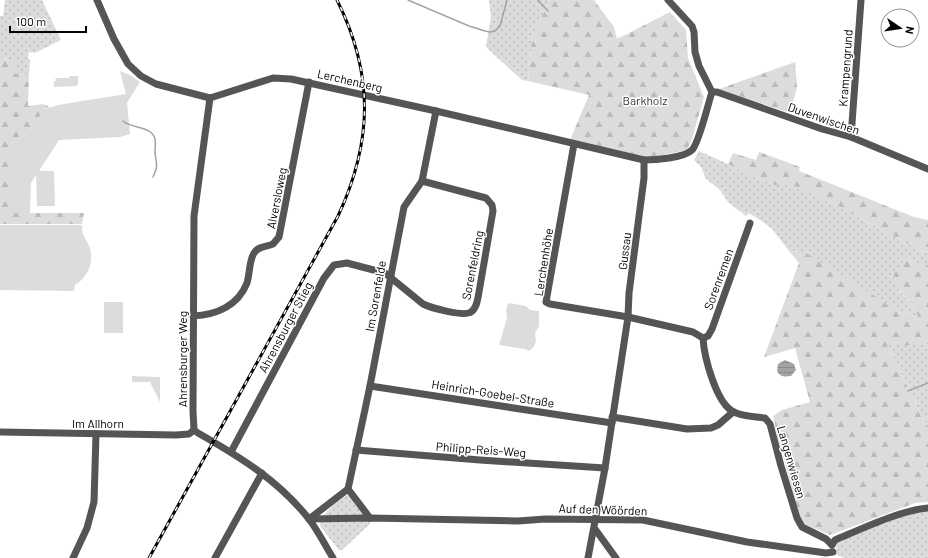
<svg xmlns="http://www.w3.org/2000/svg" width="928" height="558" viewBox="0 0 928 558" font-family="Barlow,sans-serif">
<defs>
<pattern id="grass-dots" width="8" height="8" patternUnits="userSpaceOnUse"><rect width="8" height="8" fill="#dcdcdc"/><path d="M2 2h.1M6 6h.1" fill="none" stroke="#bbb" stroke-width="1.8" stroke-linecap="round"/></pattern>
<pattern id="forest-firs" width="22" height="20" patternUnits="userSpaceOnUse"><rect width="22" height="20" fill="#dcdcdc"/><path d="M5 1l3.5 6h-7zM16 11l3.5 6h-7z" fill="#bbb"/></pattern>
<pattern id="water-rules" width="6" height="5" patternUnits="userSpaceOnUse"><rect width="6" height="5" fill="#a3a3a3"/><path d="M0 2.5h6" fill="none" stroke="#8b8b8b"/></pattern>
</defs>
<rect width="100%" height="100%" fill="#fff"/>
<!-- grass -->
<g fill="url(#grass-dots)">
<path d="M5,0h37l19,40 -26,13 -6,-1 -1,7h2l-1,16 -14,-1v-12l-15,-4v-42h3z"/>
<path d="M489,0h61l-18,37 -4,44 -6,-1 -34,-31 -2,-3 5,-29z"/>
<path d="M699,151l29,13 13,7 34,14h14l13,3 26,14 11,4 6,4 78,42 5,1v12h-13l-8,-7 -8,32 12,13 8,15 -4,2 -3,-6 -11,-1 -105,-62h-7l-16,-21 -7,-6 -17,-11 -3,3 -18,-14 -8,-12 -14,-11 -5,-12 -7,-7z"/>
<path d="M928,344v82l-7,-11 -34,-70h36z"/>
<path d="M350,493l20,23h-47l10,-11z"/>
<path d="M917,512h11v46h-84l-7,-3 -1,-13 47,-20z"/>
<path d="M321,520l49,1v3l-28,26h-3l-19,-24z"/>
</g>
<!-- forest -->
<g fill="url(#forest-firs)">
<path d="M550,0h44l20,27 3,12 53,-27 16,18 2,28 16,39 -12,42 -5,11 -39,8 -78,-18 19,-45 -61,-14 4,-44z"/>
<path d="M0,58l15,4v12l14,1 -1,31 15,-2 5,2 1,1 -5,2c-12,20 -12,23 -33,34v70h73l-2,11h-82z"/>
<path d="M795,62l2,25 -7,26 -71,-24z"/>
<path d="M759,152l41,15 -1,4 115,46 14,3v33l-5,-1 -78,-42 -6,-4 -11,-4 -26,-14 -13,-3h-14l-34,-14 -13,-7 5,-11 23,7z"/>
<path d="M789,251l14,1 9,4 89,57 11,1 3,6 4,-2c-3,-5 -5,-10 -8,-15 -6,-10 -19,-16 -17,-29l11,-16h2l8,7h13v79l-5,1h-36l34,70 7,11v76l-13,1 -85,32 -28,-12 -8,-25 -12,-48 -3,-1c-2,-11 -3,-22 -6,-33l9,-6 28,-8 -15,-54 -31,9 35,-94z"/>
</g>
<!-- green -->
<g fill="#dcdcdc">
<path d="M120,71l10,4 10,7 -13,21 3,31 -10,3 -61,3 -20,31h15l1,35h-18l-1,-31 -5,8 -1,30h-19v-70c21,-11 21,-14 33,-34l14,-4 68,-11z"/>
<path d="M70,76h10l-2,1v7l-1,2 -23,1v-6h2v-2l-2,-1h15z"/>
<path d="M0,225h82c0,13 3,10 7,21 6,15 -1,31 -14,39l-1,6 -74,-1z"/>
<rect x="104" y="302" width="19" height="31"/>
<path d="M508,303l18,3 4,4 9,1v15l-4,7 1,9 -3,6 -4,3 -4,-2 -26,-4 8,-27 -1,-7z"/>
<path d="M132,376l28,1v25l-10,-20h-18z"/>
</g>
<!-- water -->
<path fill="url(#water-rules)" d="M785,360l9,4 2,6 -5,6c-6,1 -11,1 -14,-5l1,-7z"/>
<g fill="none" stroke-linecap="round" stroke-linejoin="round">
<!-- stream -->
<g stroke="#a3a3a3" stroke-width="1.5">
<path d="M408,0l61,26 16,5 5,1 5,-1 5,-5 7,-26"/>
<path d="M538,0l10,11"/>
<path d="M123,121c9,8 29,5 32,18 1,5 0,9 0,13 1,13 4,12 -2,25"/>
<path d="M908,391l20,-8"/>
</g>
<!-- minor -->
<g stroke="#555" stroke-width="7">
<path d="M97,0l17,39 14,25 13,12 15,8 54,14 63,-20 18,1 145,32 208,49c11,0 40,-2 48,-10 7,-7 16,-46 20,-58l-13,-26 -4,-14 -1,-20 -2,-6 -24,-26"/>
<path d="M712,92h5l105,37 29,8 77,32"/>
<path d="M210,98l-16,118 -1,195 1,19 4,3c42,24 80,47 111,86 9,12 16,26 24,39"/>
<path d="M851,137l10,-137"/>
<path d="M574,144l-28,158 4,2 78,13 65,15 10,6"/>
<path d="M193,316c23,-1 45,-10 54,-33 3,-10 2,-22 7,-30 4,-7 12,-6 19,-9 2,-2 4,-5 6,-7l30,-155"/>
<path d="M703,338c1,18 13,66 31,74 7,4 22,5 31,6l5,6 11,42 16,52 5,9 24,12 6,6"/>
<path d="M703,338l5,-2 4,-7 38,-106"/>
<path d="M370,386l242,37"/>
<path d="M612,417l75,12 24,-1 7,-3 15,-13"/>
<path d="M0,432l176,3 13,-1 5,-4"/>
<path d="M356,450l124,10 125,8"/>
<path d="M231,452l93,-174 10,-13 13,-2 38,10 38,31c8,4 41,13 48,8 6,-4 7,-14 8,-20l14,-81 -1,-6 -6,-7 -64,-17"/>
<path d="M348,489l22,-103 34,-179 18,-26 14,-70"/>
<path d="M309,519l61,-1 148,3 27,-2 98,1 104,22 79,11 7,-1"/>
<path d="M309,519l39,-30 22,29"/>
<path d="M595,529l21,29"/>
<path d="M832,545l3,-5c26,-11 66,-30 93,-32"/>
<path d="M73,558l14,-30 7,-26 2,-68"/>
<path d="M215,558l47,-85"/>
<path d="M588,558l17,-90 23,-151 1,-24 15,-115v-18"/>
</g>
<!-- rail casing -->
<g stroke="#000" stroke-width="3">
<path id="rail" d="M149,558l189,-342c35,-75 36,-142 -1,-216"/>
</g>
<!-- rail -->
<use href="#rail" stroke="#fff" stroke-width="1.5" stroke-dasharray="4.5" stroke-linecap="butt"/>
</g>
<g text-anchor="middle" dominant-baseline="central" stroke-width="3" stroke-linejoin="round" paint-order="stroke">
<!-- street labels -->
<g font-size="12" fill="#000" stroke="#fff">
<text transform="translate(845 68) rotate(-86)">Krampengrund</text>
<text transform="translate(350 80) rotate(13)">Lerchenberg</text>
<text transform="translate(824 118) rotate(19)">Duvenwischen</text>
<text transform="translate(276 198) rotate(-79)">Alversloweg</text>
<text transform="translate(624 251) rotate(-83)">Gussau</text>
<text transform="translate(543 262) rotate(-81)">Lerchenhöhe</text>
<text transform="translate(472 265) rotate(-79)">Sorenfeldring</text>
<text transform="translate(718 279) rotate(-70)">Sorenremen</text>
<text transform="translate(375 296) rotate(-80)">Im Sorenfelde</text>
<text transform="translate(285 327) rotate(-62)">Ahrensburger Stieg</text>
<text transform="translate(182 359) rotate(-90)">Ahrensburger Weg</text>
<text transform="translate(493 393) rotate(9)">Heinrich-Goebel-Straße</text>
<text x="98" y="423">Im Allhorn</text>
<text transform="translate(481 449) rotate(4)">Philipp-Reis-Weg</text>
<text transform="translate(792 462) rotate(74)">Langenwiesen</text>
<text transform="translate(603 509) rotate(2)">Auf den Wöörden</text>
</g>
<!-- park labels -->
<g font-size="12" fill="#333" stroke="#fff">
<text x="645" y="100">Barkholz</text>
</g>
</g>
<!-- north arrow -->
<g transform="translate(900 28) rotate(103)"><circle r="19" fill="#ffffff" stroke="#999999"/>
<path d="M0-3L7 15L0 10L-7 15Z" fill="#000000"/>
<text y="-6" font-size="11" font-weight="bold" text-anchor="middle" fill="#000000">N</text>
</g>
<!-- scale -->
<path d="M10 26v6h76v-6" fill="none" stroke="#000000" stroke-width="2"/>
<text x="16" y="26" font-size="12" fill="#000000" stroke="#ffffff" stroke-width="3" paint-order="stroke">100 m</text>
</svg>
